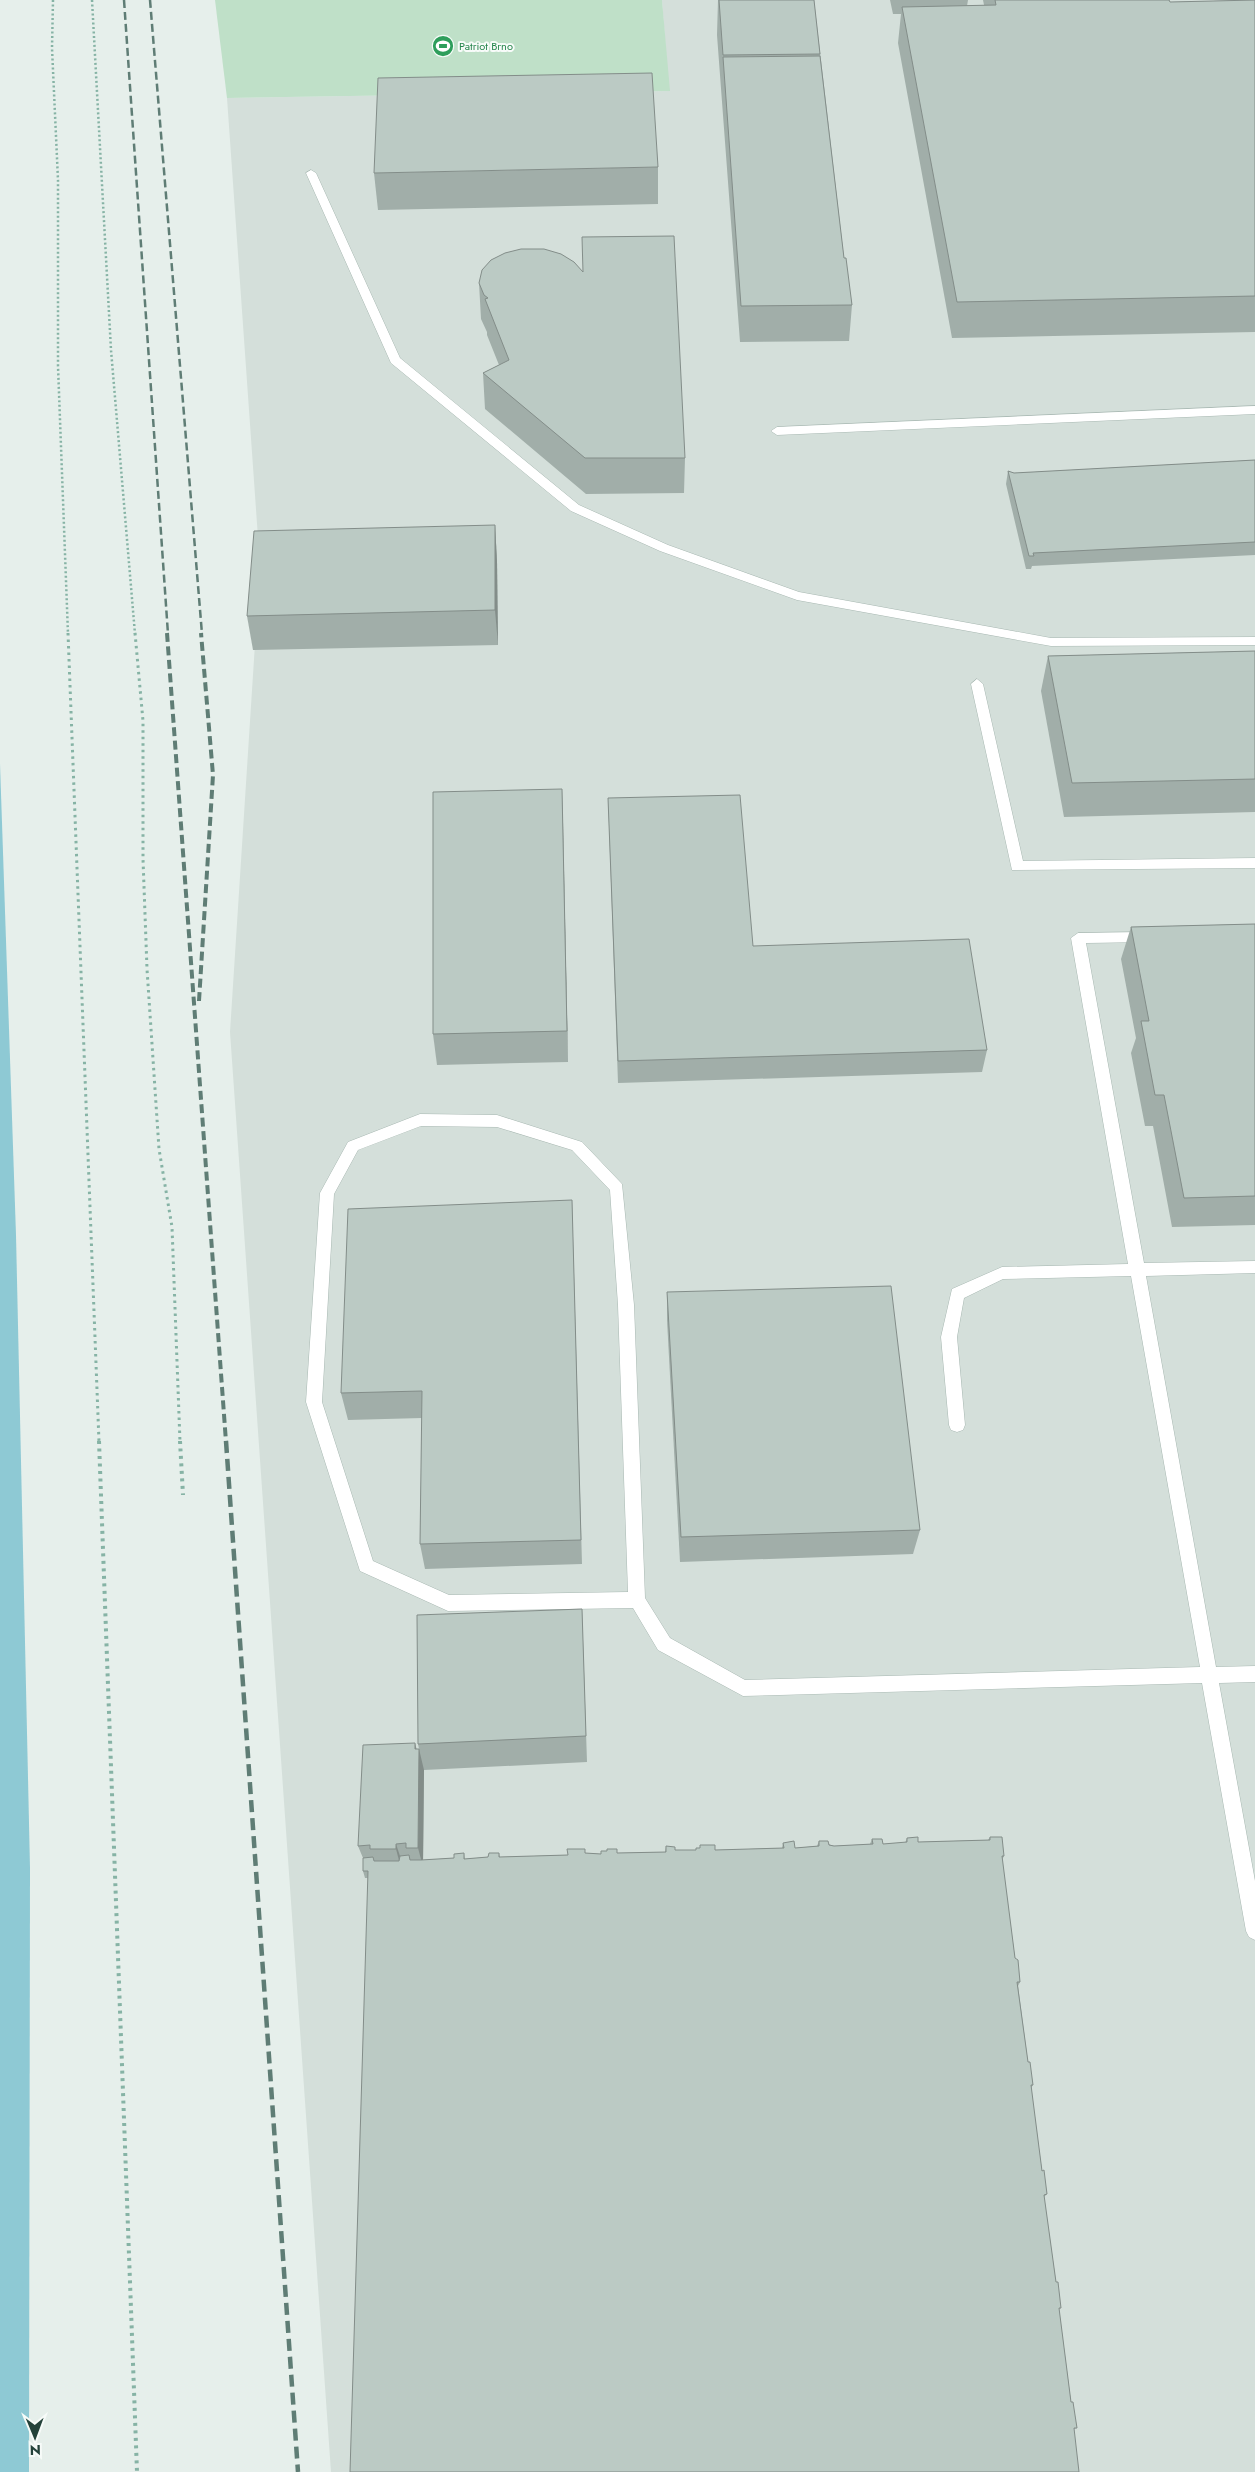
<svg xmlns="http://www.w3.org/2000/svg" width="1255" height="2472" viewBox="0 0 1255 2472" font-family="Jost,sans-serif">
<rect width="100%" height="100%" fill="#e6efeb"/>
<!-- built -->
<path fill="#d4dfda" d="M662,0h593v2472h-924l-101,-1440 30,-466 -33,-468 442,-7z"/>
<!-- green -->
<path fill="#bfe0c8" d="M215,0h447l8,91 -443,7z"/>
<!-- water -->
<path fill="#8ec9d4" d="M0,764l16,471 14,633 -1,604h-29z"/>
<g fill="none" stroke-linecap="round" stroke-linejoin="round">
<!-- service casing -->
<g stroke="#a8b8b2" stroke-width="1">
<g id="service">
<path d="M311,170l5,3 84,185 179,147 89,40 131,47 252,46 204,-1v8l-204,1 -254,-46 -137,-49 -89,-40 -180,-148 -85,-190z"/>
<path d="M1255,406v8l-478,21 -6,-4 6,-4z"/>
<path d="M977,679l6,5 40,177 232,-3v10l-243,2 -41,-186z"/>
<path d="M1147,932l7,5 -7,5 -61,1 58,320 111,-2v12l-109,3 70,391 39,-1v16l-36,1 36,198v59l-6,-3 -3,-6 -44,-248 -459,13 -85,-46 -25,-42 -185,3 -88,-40 -54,-169 14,-209 28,-51 72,-28 77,1 85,27 40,42 12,121 11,293 25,40 75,42 455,-13 -69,-391 -128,3 -39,19 -7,39 8,88 -2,5 -6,2 -6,-2 -2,-5 -8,-88 11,-48 50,-22 126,-3 -57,-326 7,-5zM421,1126l76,1 75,23 38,40 8,115 10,287 -179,3 -76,-34 -51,-159 12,-208 24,-44z"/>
</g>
</g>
<!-- path-far2 -->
<g stroke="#86b3a5" stroke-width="2.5" stroke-dasharray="2 2.5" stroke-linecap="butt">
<path d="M53,0l-1,48 6,132v186l10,268"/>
<path d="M92,0l19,350 24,284"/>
</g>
<!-- path-far1 -->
<g stroke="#86b3a5" stroke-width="3" stroke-dasharray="2.5 4" stroke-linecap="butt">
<path d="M68,633l31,809"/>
<path d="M135,633l8,88v138l4,110 12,180 13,78 8,215"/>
</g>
<!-- path -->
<g stroke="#86b3a5" stroke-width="4" stroke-dasharray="3 4.5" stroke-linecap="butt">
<path d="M99,1441l38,1031"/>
<path d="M180,1441l3,54"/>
</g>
<!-- service -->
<use href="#service" fill="#fff" fill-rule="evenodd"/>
<!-- rail-far2 -->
<g stroke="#5f7d75" stroke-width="2.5" stroke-dasharray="8 4" stroke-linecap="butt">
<path d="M124,0l44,634"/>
<path d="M150,0l52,634"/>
</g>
<!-- rail-far1 -->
<g stroke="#5f7d75" stroke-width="4" stroke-dasharray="9 4.5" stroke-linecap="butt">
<path d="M167,633l59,809"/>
<path d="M199,1001l14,-226 -12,-142"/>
</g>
<!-- rail -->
<path stroke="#5f7d75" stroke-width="4.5" stroke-dasharray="12 6" stroke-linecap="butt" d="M226,1441l72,1031"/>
</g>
<!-- wall -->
<g fill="#a1aea9">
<path d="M718,0h96l30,258 8,47 -3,36 -109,1 -23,-307z"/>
<path d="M890,0h78l-1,6 17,-1 -1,-5h186l1,2 85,-2v332l-303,6 -54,-295 3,-29h-8z"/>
<path d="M658,167v37l-280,6 -4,-37z"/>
<path d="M479,283l206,175 -1,35 -98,1 -101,-85 -2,-36 16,-8 -12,-30v-3l-6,-13z"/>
<path d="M1255,460v95l-223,11 -1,3h-5l-20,-85 2,-13 6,2z"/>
<path d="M495,525l2,36 1,84 -245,5 -6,-34z"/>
<path d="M1255,651v161l-191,5 -23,-126 7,-35z"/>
<path d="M562,789l6,273 -131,3 -4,-31z"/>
<path d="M608,798l145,148 234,104 -5,22 -364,11z"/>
<path d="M1255,924v301l-83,2 -19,-101h-8l-14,-73 5,-15 -15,-79 10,-32z"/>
<path d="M572,1200l10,364 -157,5 -5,-25 2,-126 -74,2 -7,-27z"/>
<path d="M667,1292l253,238 -7,24 -233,8 -13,-242z"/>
<path d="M582,1609l5,153 -163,8 -1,90 31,-2 10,-5 1,6 23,-2 11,-4 1,4 68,-2 17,-2 16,1 16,-1 48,-1 1,-6 9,4h40l67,-2 1,-5 12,5 22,-2 2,-5 15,5 36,-2 2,-5 11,5 22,-1 2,-5 11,4 70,-2 2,-3 14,19 -2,4 13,98 5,24 -2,4 10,76 5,23 -2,3 11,83 5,23 -3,3 12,85 5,26 -2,1 12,93 6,26 -3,1 -707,-551h-2l-2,-7v-13l-5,-12 57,-103 1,6h3l-1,-5z"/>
</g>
<!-- shaded-wall -->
<g fill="#838d89">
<path d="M495,525l2,36 1,84 -3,-35z"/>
<path d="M562,789l1,33 5,240 -1,-31z"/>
<path d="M415,1743l4,16v-10l5,21 -1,97 -5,-19z"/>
<path d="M396,1844l6,18 -1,6 -5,-19z"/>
</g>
<!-- building -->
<g fill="#bbcac4" stroke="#838d89">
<path d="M719,0h95l6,54 -97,1z"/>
<path d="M995,0h174l1,2 85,-2v296l-298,6 -55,-295 94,-2z"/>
<path d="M820,56l24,202h2l6,47 -111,1 -18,-249z"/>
<path d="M652,73l6,94 -284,6 4,-95z"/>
<path d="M674,236l11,222h-100l-102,-85 26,-13 -24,-61 3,-1 -4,-3 -5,-12 3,-13 9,-10 14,-7 16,-4h23l17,5 13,8 9,10 -1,-35z"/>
<path d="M1255,460v82l-222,11 1,3h-5l-21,-85 6,2z"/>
<path d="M495,525v85l-248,6 7,-85z"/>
<path d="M1255,651v128l-183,4 -24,-127z"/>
<path d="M562,789l5,242 -134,3v-242z"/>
<path d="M740,795l13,151 216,-7 18,111 -369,11 -10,-263z"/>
<path d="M1255,924v272l-71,2 -20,-103h-9l-14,-74h8l-18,-94z"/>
<path d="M572,1200l9,340 -161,4 2,-153 -81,2 7,-184z"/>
<path d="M891,1286l29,244 -239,7 -14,-245z"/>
<path d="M582,1609l4,127 -168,8 -1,-129z"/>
<path d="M415,1743v6h4l-1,99h-12v-5l-10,1v5h-26v-4l-12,1 5,-101z"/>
<path d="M918,1837v5l72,-2v-3h12l2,19h-2l13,102 3,2 2,22h-3l11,80h2l3,23h-2l11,86 2,-1 3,24 -3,1 12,87h2l3,26h-2l12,94h2l4,26h-3l5,44h-729l18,-601h-5v-13l10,-1 1,4h25l1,-5 9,-1 1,5h11l33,-2v-4l10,-1v6l24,-2 1,-4h10v4l69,-2 -1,-6h18v4l16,1v-3h6v-2h10v4l49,-1v-6l9,1v3h21v-2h4v-3h15v5l69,-2 -1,-5 11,-2 1,7 24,-2v-5h9l1,4 5,1 39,-2 -1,-5h10l1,5 24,-2v-4z"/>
</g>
<!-- icons -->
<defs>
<g id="stadium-disc" transform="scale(1.125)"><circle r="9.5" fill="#2e9e5b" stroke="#f7fbf9"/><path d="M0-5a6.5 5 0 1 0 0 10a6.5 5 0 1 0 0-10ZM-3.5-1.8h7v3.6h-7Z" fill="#fff"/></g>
</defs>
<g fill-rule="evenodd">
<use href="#stadium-disc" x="443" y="46"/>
</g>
<g text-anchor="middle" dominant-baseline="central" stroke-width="4" stroke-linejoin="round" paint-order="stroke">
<!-- far-leisure labels -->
<g font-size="11" fill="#27864d" stroke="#f7fbf9" text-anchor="start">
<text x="459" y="46">Patriot Brno</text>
</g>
</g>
<!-- north arrow -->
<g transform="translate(35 2437) rotate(179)" stroke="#f7fbf9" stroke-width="4" paint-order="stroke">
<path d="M0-4L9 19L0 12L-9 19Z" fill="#24423a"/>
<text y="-8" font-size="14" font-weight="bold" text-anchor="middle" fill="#24423a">N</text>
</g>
</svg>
